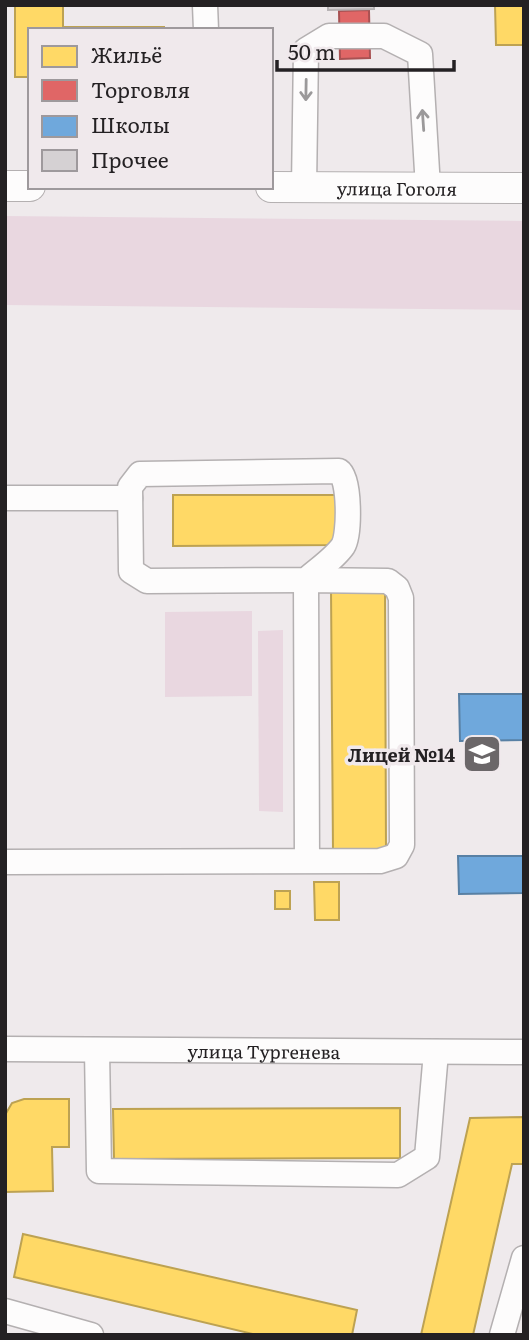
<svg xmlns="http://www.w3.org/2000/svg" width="529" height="1340" viewBox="0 0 529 1340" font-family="Literata,serif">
<rect width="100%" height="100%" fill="#efeaec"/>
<!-- green -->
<g fill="#e9d7e0">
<path d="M5,216l519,5v89l-519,-5z"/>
<path d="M252,611v85l-87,1v-85z"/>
<path d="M283,630v182l-24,-1 -1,-180z"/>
</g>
<!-- homes -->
<g fill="#ffd966" stroke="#bda252" stroke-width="2">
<path d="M15,5h48v22h101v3h-134v47h-15z"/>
<path d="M495,5h29v40h-28z"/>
<path d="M173,495h164v50l-164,1z"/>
<path d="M331,589h54l1,262h-53z"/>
<path d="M314,882h25v38h-24z"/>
<rect x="275" y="891" width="15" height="18"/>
<path d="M24,1099h45v48h-17l1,44 -48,1v-77l7,-12z"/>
<path d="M400,1108v50l-286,1 -1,-50z"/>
<path d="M524,1117v47h-12l-39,171h-52l49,-217z"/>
<path d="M23,1234l334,76 -5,25h-95l-243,-58z"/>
</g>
<!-- shops -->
<path fill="#e06666" stroke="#a85152" stroke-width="2" d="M369,10l1,48 -30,1 -1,-48z"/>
<!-- schools -->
<g fill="#6fa8dc" stroke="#5880a4" stroke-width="2">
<path d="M459,694h65v46l-64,1z"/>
<path d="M458,856h66v37l-65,1z"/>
</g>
<!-- building -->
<path fill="#d5d1d3" stroke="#b6b2b4" stroke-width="2" d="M328,5h46v4l-46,1z"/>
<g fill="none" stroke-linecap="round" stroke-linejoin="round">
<!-- minor casing -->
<g stroke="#b4b0b1" stroke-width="27">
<g id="minor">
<path d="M205,5l1,25"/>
<path d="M304,187l2,-137 23,-14h55l36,18 8,134"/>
<path d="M339,471c11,7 11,63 4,75 -9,13 -26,24 -37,34l-159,1 -16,-10 -1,-84 10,-13z"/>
<path d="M5,498h125"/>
<path d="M5,862l375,-1 16,-5 6,-11 -1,-247 -4,-10 -9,-7 -82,-1 1,281"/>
<path id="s1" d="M5,1049l519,3"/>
<path d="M97,1050l2,121 299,4 29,-18 9,-105"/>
<path d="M5,1311l86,24"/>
<path d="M502,1335l22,-77"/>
</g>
</g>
<!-- major casing -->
<g stroke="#b4b0b1" stroke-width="32">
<g id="major">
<path d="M5,186h25"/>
<path id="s2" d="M271,187l253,1"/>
</g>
</g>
<!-- minor -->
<use href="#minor" stroke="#fdfcfc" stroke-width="24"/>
<!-- major -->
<use href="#major" stroke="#fdfcfc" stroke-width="30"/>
</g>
<!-- one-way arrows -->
<defs><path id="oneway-shaft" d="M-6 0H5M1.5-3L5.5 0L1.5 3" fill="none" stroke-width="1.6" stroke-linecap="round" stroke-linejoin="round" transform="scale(1.75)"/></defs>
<g stroke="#9b999a">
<use href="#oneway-shaft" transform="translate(306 90) rotate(91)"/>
<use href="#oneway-shaft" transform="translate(423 120) rotate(-94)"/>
</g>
<!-- icons -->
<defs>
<g id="school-square" transform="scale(2.0125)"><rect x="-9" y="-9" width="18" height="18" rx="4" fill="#6b6769" stroke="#f0e9ec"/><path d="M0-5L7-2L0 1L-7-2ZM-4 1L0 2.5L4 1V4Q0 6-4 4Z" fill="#fff"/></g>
</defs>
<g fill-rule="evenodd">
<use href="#school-square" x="482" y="754"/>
</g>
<g text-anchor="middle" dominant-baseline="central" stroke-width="7" stroke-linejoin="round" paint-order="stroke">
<!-- street labels -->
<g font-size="18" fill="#242123" stroke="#f0e9ec">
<text stroke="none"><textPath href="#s2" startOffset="126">улица Гоголя</textPath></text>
<text stroke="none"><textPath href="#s1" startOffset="259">улица Тургенева</textPath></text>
</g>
<!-- poi labels -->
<g font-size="18" font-weight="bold" fill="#242123" stroke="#f0e9ec" text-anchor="end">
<text x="455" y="754">Лицей №14</text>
</g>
</g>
<!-- border -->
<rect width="529" height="1340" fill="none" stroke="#242123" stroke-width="14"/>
<!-- legend -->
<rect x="28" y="28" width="245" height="161" fill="#f0e9ec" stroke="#9e999c" stroke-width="2"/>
<rect x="42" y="46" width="35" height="21" fill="#ffd966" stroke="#9e999c" stroke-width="2"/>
<text x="91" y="63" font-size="21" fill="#242123">Жильё</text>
<rect x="42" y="80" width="35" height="21" fill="#e06666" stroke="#9e999c" stroke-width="2"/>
<text x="91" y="98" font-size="21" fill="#242123">Торговля</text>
<rect x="42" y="116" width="35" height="21" fill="#6fa8dc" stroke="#9e999c" stroke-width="2"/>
<text x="91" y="133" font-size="21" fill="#242123">Школы</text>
<rect x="42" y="150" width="35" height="21" fill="#d5d1d3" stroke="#9e999c" stroke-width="2"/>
<text x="91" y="168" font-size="21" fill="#242123">Прочее</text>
<!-- scale -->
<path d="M277 60v10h177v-10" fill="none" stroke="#242123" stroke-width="3.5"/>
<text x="288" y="60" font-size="21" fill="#242123" stroke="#f0e9ec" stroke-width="5" paint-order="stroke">50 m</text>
</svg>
